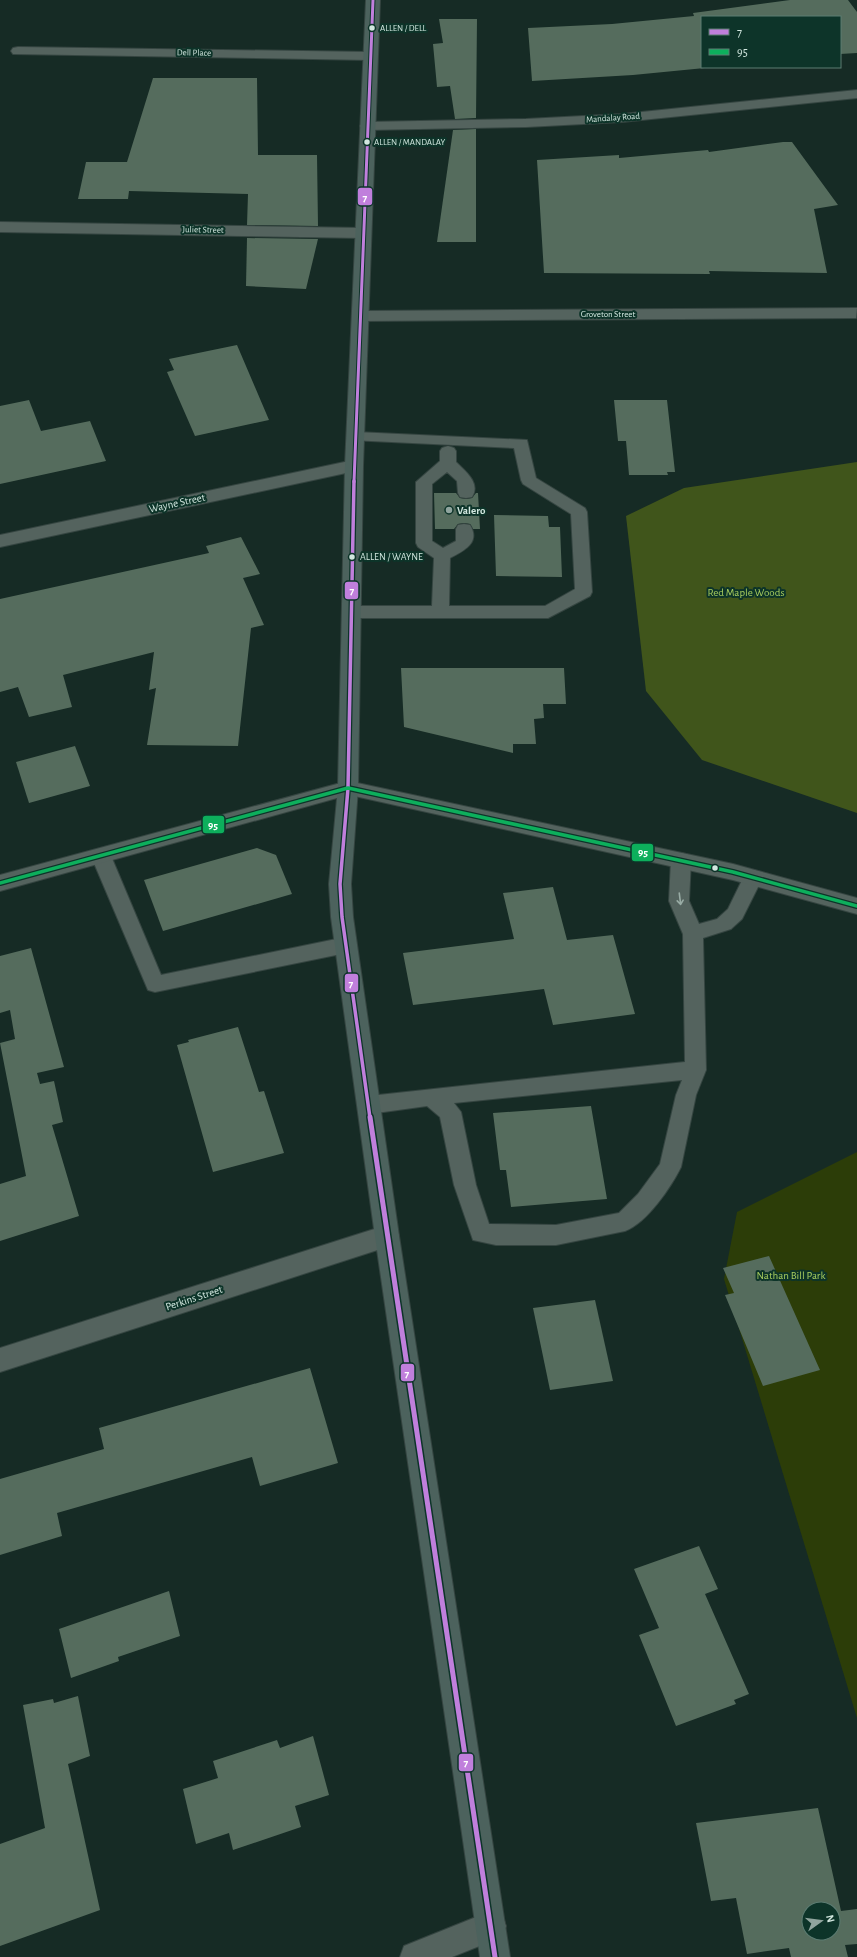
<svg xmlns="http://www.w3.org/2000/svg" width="857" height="1957" viewBox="0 0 857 1957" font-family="'Alegreya Sans',sans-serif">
<rect width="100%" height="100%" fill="#162b25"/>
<!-- green -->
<path fill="#2c3d08" d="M857,1152v566l-133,-439 13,-67z"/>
<!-- forest -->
<path fill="#40551b" d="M857,462v351l-155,-53 -56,-69 -20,-175 58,-28z"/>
<!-- building -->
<g fill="#556c5d" fill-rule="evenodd">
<path d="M790,0h58l9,12v41l-17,1v-37h-138v50h13l-82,8 -101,6 -4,-53 84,-4 82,-8 -1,-3z"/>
<path d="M439,19h38l-1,99 -21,1 -5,-33 -13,1 -4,-43 10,-1z"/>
<path d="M153,78h104l1,77h59l1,71 -71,-1 1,-31 -119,-3 -1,8h-50l8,-37h41z"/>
<path d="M476,129v113h-39l16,-112z"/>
<path d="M783,142h9l46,63 -24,4 13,64 -118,-2 1,3 -166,-1 -7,-113 82,-5v3l89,-8 1,2z"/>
<path d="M247,238l71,1 -12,50 -60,-3z"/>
<path d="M237,345l32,75 -74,16 -28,-64 7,-2 -5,-11z"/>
<path d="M29,400l12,31 49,-10 16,40 -106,23v-78z"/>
<path d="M614,400h53l8,72h-8l1,3h-39l-3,-34h-8z"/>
<path d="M434,493h22l4,5 6,1 6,-1 4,-5h2l2,36h-7l-3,-5 -6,-1 -6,1 -4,5h-19z"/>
<path d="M494,515l54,1 1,11h11l2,50 -66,-1z"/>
<path d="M241,537l19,37 -17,4 21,47 -13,3 -13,118 -91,-1 9,-57 -7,2 5,-38 -91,23 9,32 -43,10 -11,-30 -18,5v-93l209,-46 -3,-7z"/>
<path d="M401,668h163l2,36h-23l1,14 -10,1 2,25h-23v9l-109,-26z"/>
<path d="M75,746l15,40 -61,17 -13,-41z"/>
<path d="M257,848l19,7 16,39 -129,37 -19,-51z"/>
<path d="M553,887l14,53 46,-5 22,79 -82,11 -9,-36 -131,16 -10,-52 111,-14 -11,-46z"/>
<path d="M31,948l33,119 -27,6 3,11 14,-3 9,41 -11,3 27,91 -79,25v-57l26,-8 -26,-133 15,-4 -5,-29 -10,3v-57z"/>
<path d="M238,1027l21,65 5,-1 20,62 -71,19 -36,-127 12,-3 -1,-2z"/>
<path d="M591,1106l16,93 -96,8 -5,-37h-6l-7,-57z"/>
<path d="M769,1256l51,114 -57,16 -38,-91 9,-2 -11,-25z"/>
<path d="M595,1300l18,81 -63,9 -17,-82z"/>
<path d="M310,1368l28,95 -78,23 -8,-29 -195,56 5,23 -62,19v-76l104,-30 -5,-21z"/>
<path d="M699,1546l19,43 -13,5 44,100 -15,6 2,4 -60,22 -37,-91 20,-7 -25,-59z"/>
<path d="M169,1591l11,45 -62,21 1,4 -48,17 -12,-49z"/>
<path d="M78,1696l12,60 -22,8 32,146 -100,36v-102l45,-16 -22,-123 30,-6 1,4z"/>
<path d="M313,1736l16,59 -34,11 6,21 -68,23 -4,-17 -33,11 -13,-55 35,-11 -5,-17 64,-21 3,8z"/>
<path d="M818,1808l23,103 16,-2v35l-12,1 3,12h-57l-2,-9 -42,6 -11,-56 -25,3 -15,-78zM809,1909h24v24h-24z"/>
</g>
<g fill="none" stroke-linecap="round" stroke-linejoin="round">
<!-- lane casing -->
<g stroke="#354541" stroke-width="2">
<g id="lane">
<path d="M356,432l171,8 9,38 49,30 2,4 5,80 -2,4 -42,22h-197l-6,-2 -3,-4 3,-4 6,-2h81l2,-48 -16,-11 -2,-4v-61l24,-21v-10l2,-3 6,-2 6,2 2,3v11c9,9 25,21 16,35l-6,1 -6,-1 -2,-4 -1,-12 -10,-9 -15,12v57l11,7 13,-7v-12l2,-4 6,-1 6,1c11,18 -7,26 -20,33l-1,48h96l30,-17 -4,-75 -48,-30 -2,-4 -7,-32 -164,-8 -2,-3 2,-3z"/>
<path d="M101,849l7,2 3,5 50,119 185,-38 7,3 3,5 -3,5 -7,3 -191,39 -7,-2 -57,-134 3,-5z"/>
<path d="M681,853l7,2 3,5 -2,41 10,23 18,-5 11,-10 18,-37 7,-2 7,2 3,5 -21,42 -11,10 -28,9 3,132 -10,25 -15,72c-10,20 -34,56 -56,64l-69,14h-60l-23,-5 -19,-55 -14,-68 -13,-11 -58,8 -7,-3 -4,-6 4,-6 7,-3 316,-34 -2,-128 -14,-33 2,-41 3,-5zM682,1080l-6,15 -16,69 -22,30 -19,19 -63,12 -67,-1 -13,-39 -15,-73 -7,-9z"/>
</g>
</g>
<!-- street casing -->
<g stroke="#354541" stroke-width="2">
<g id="street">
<path d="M18,47l352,5 5,1 2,3 -2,3 -5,1 -357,-6 -2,-3 2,-3z"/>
<path d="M857,90v8l-235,24 -96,5 -159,3 -5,-1 -2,-3 2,-3 5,-1 159,-3 96,-5z"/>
<path d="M0,222l363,6 5,2 3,3 -3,3 -5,2 -363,-6z"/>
<path d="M857,308l-1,10 -496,3 -6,-2 -2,-3 2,-3 6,-2z"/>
<path d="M354,460l6,2 3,4 -3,4 -360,77v-12z"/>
<path d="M348,781l7,2 3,5 -3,5 -355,98v-16z"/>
<path d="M387,1225l9,3 3,8 -3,8 -396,128v-24z"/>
<path d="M491,1911l11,4 4,11 -4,11 -50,20h-52l4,-11z"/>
</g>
</g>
<!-- secondary casing -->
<g stroke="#354541" stroke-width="2">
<path id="secondary" d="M348,781l385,83 124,34v16l-124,-34 -392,-87 -3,-5 3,-5z"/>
</g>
<!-- primary casing -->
<g stroke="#354541" stroke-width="2">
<path id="primary" d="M366,0h14l-17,466 -5,322 -7,96 2,33 46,319 111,721h-30l-105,-721 -44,-319 -2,-33 9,-96 7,-322z"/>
</g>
<!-- lane -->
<use href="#lane" fill="#54635e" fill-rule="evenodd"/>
<!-- street -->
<use href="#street" fill="#54635e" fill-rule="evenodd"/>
<!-- secondary -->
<use href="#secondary" fill="#54635e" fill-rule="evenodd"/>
<!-- primary -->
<use href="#primary" fill="#4c625d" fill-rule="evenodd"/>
<!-- bus-1-far2 casing -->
<g stroke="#0d3429" stroke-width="5">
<path id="bus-1-far2" d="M354,482l19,-482"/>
</g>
<!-- bus-1-far1 casing -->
<g stroke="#0d3429" stroke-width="6">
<path id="bus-1-far1" d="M354,481l-6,307 -8,96 2,33 28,201"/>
</g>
<!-- bus-1 casing -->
<g stroke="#0d3429" stroke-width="8">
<path id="bus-1" d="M370,1117l125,840"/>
</g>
<!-- bus-2 casing -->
<g stroke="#0d3429" stroke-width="6">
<path id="bus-2" d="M0,883l348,-95 385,84 124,34"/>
</g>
<!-- bus-1-far2 -->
<use href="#bus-1-far2" stroke="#c07fdc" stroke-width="3"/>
<!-- bus-1-far1 -->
<use href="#bus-1-far1" stroke="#c07fdc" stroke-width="3.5"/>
<!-- bus-1 -->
<use href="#bus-1" stroke="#c07fdc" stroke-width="5"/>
<!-- bus-2 -->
<use href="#bus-2" stroke="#0daf5c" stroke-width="3.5"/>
</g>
<!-- one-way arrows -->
<defs><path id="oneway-shaft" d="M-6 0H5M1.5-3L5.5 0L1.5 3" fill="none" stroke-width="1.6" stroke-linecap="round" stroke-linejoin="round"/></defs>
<use stroke="#99aca5" href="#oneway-shaft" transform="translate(680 899) rotate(83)"/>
<!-- markers -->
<g fill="#d2e7df" stroke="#0d3429" stroke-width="1.5">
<circle cx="372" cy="28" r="3.5"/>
<circle cx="367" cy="142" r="3.5"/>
<circle cx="352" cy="557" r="3.5"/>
<circle cx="715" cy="868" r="3.5"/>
</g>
<circle fill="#90a59e" stroke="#0d3429" stroke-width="1.5" cx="449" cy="510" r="4"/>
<g text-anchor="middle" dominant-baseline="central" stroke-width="4" stroke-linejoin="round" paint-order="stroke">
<!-- far-bus labels -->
<g font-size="9" fill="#d2e7df" stroke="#0d3429" text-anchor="start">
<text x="380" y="28">ALLEN / DELL</text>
<text x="374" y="142">ALLEN / MANDALAY</text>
</g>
<!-- far-street labels -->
<g font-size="9" fill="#d2e7df" stroke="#0d3429">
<text transform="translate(194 53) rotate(1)">Dell Place</text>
<text transform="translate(613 118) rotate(-4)">Mandalay Road</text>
<text transform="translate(203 230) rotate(1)">Juliet Street</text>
<text x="608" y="314">Groveton Street</text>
</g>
<!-- bus labels -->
<g font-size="10" fill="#d2e7df" stroke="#0d3429" text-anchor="start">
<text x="360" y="557">ALLEN / WAYNE</text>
</g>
<!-- street labels -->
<g font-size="11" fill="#d2e7df" stroke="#0d3429">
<text transform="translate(177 503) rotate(-12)">Wayne Street</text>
<text transform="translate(194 1298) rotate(-18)">Perkins Street</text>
</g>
<!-- poi labels -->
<g font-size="11" font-weight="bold" fill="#d2e7df" stroke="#0d3429" text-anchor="start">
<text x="457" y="510">Valero</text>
</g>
<!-- park labels -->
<g font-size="11" fill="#a9ce5e" stroke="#0d3429">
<text x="746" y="592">Red Maple Woods</text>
<text x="791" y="1275">Nathan Bill Park</text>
</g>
</g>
<g stroke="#0d3429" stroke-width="1.5">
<rect x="357" y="187" width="16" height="19" rx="4" fill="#c07fdc"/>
<rect x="344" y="581" width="15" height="19" rx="4" fill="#c07fdc"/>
<rect x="202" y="815" width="23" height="19" rx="4" fill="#0daf5c"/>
<rect x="631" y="843" width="23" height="19" rx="4" fill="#0daf5c"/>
<rect x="344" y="973" width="15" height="20" rx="4" fill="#c07fdc"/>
<rect x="400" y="1363" width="15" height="19" rx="4" fill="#c07fdc"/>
<rect x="458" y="1753" width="16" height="19" rx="4" fill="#c07fdc"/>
</g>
<g font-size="11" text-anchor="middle" font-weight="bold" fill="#fff">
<text x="365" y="201">7</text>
<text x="352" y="594">7</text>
<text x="213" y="829">95</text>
<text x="643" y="856">95</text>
<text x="351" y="987">7</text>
<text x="407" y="1377">7</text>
<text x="466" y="1766">7</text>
</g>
<!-- legend -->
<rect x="701" y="16" width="140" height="52" fill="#0d3429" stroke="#5c7c72"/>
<rect x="709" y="29" width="20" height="6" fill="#c07fdc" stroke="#5c7c72"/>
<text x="737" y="36" font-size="12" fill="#d2e7df">7</text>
<rect x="709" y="49" width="20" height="6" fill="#0daf5c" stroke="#5c7c72"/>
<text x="737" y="56" font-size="12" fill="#d2e7df">95</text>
<!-- north arrow -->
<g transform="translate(821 1921) rotate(76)"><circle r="19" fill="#0d3429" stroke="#5c7c72"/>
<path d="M0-3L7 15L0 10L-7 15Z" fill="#90a59e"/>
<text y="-6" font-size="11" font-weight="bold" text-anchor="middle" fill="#d2e7df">N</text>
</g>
</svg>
